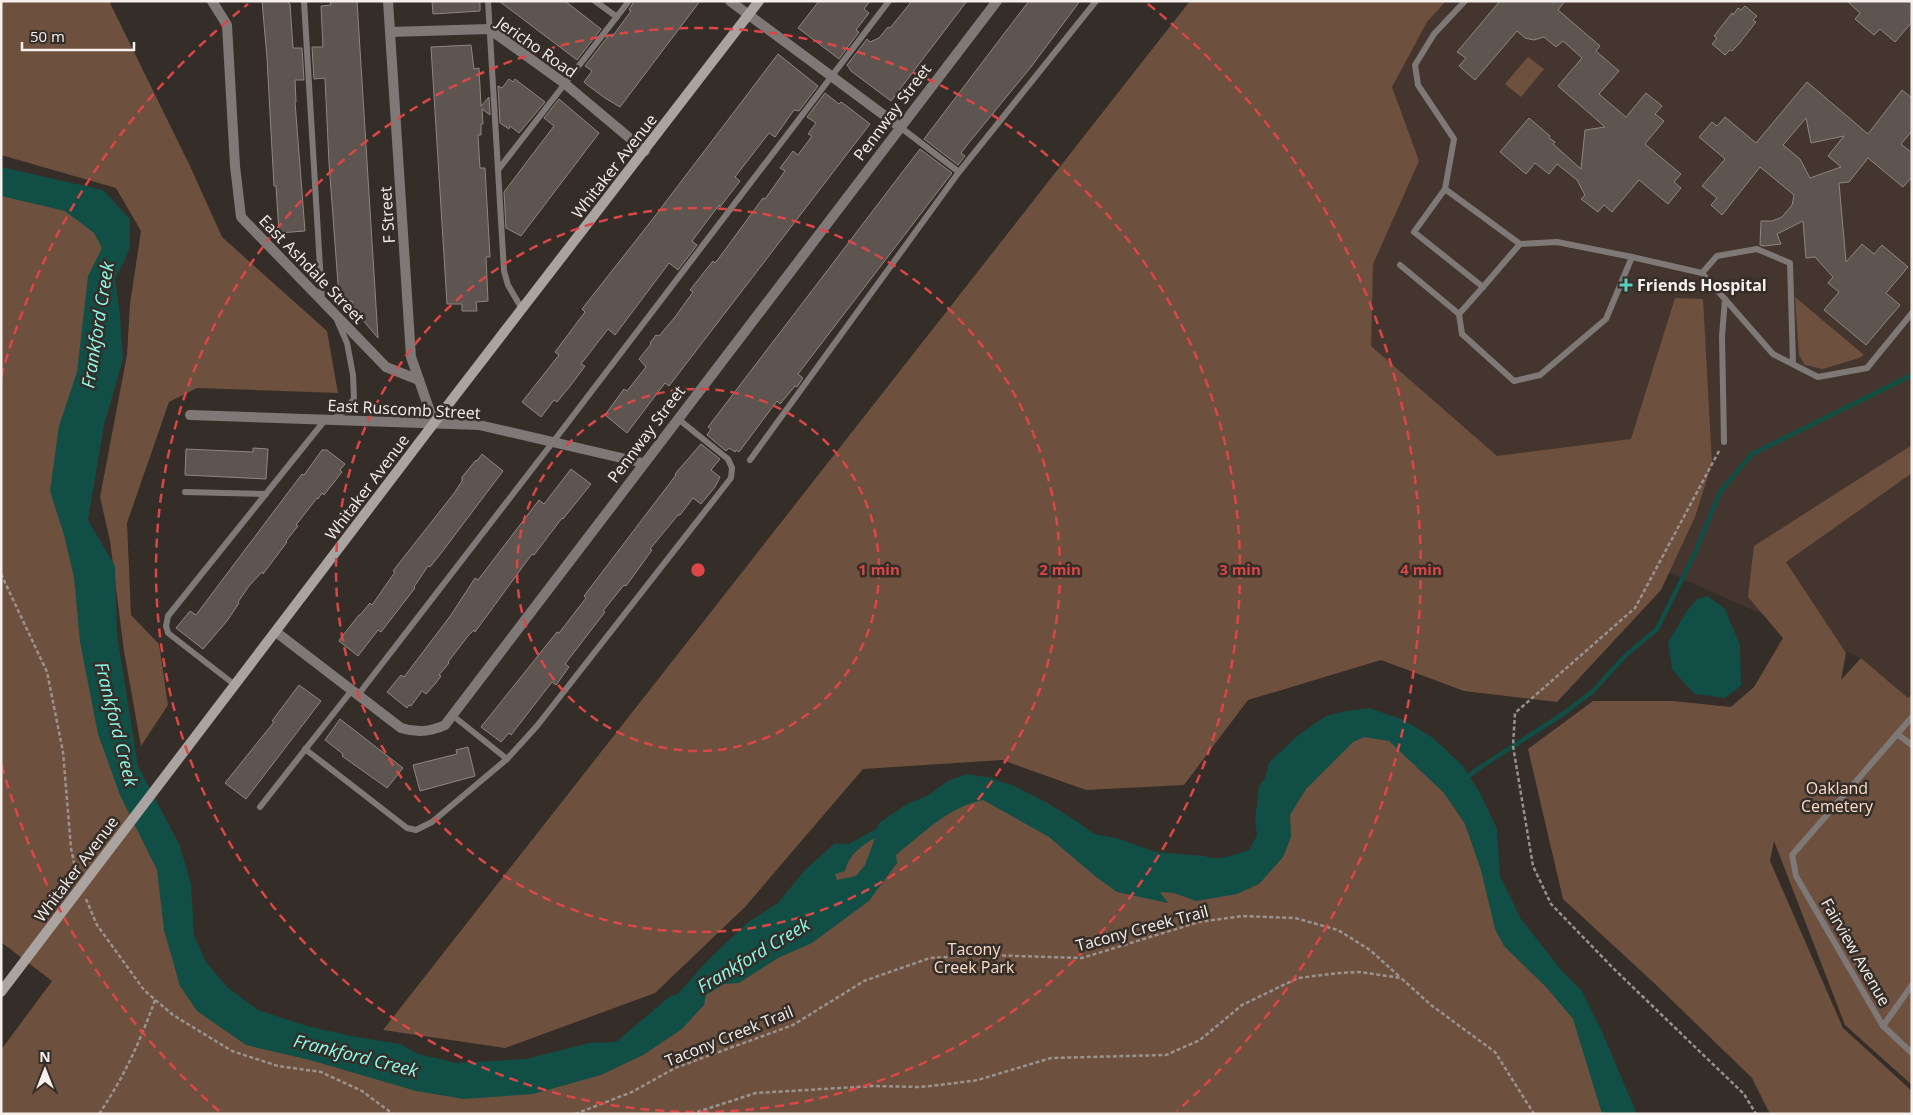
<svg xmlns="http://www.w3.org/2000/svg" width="1913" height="1115" viewBox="0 0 1913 1115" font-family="'Open Sans',sans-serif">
<rect width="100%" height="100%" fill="#352d28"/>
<!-- built -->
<path fill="#44362e" d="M1278,1h634v693l-4,4 -47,-40 -352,-156 -143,-151z"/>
<!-- green -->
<g fill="#6e503e">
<path d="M1,1h108l81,165 32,71 105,94 11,62 -141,-5 -28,14 -42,121 4,92 28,29 9,61 -27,41 -17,-95 -14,-110 -10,-44 27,-142 3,-51 11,-73 -25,-43 -115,-33z"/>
<path d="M1190,1h256l-19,21 -35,65 27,74 -46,103 -2,82 126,110 134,-17 44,-141 28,1 9,164 -17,54 -34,73 -104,112 -93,-11 -83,-31 -133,40 -64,85 -98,5 -84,-30 -139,9 -118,138 -90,86 -150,55 -122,-18z"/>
<path d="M1528,57l16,12 -23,28 -16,-13z"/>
<path d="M1,178l108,35 -36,265 47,246 87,260 49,48 179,50 164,-20 188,-157 29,-37 155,-87 150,78 149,4 38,-124 64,-19 72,37 58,148 75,88 50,121h-1626v-64l51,-69 -51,-39z"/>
<path d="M1795,297l69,58 -5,3 -36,11 -18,-4 -6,-10z"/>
<path d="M1912,445v28l-126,89 60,91 -5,27 20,-22 47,40 4,-4v391l-67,-60 -71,-184 -4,20 73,167 69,63v23h-142l-18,-36 -99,-96 -90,-83 -35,-150 65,-48h80l58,6 23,-20 29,-49 -35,-41 6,-51z"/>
</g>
<!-- water -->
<g fill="#114e46" fill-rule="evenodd">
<path d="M1,167l102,23 27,29v28l-6,15 -9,16 5,37 3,44 -19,66 -16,95 27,46 2,69 21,131 42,80 11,38 3,51 12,27 21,25 31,23 49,16 49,11 44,7 18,10 39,9 69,-4 63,-16 27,-1 53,-45 9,-3 30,-34 39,-37 31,-20 27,-33 29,-26h15l27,-15 4,-7 27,-18 20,-8 21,-15 19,-7 25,4 22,8 32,16 32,20 16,12 26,5 35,13 50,4c13,6 31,-2 44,-6l8,-15 -2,-16 4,-33 6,-8 4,-15 28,-27 29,-20 20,-5 23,-3 35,12 29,18 29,27 18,28 17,36 3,47 21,43 41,52 20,20 18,36 37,87h-35l-29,-95 -26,-31 -43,-42 -9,-17 -14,-59 -16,-46 -21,-31 -55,-52 -25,-4 -11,5 -47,47 -16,26 1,22 -8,20 -24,27 -22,10 -41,7 -22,-8 -14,-1 8,11 -51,-11 -21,-15 -47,-40 -66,-37c-33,6 -61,34 -87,55l1,8 -28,38 -57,42 -34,15 -39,25 -15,1 -18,11 -2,10 -22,24 -39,26 -42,20 -68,19 -69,5 -48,-8 -106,-31 -64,-15 -49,-34 -17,-25 -16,-56 -7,-60 -37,-75 -22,-61 -18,-92 -6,-65 -10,-42 -14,-44 9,-65 18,-54 11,-96 14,-28 -8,-15 -29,-22 -64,-15zM875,838l-10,27 -9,11 -19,4 -2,-6 10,-3c3,-15 17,-26 30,-33z"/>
<path d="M1708,596l17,13 15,36 1,41 -16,12 -31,-4 -22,-25 -4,-27 19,-31 10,-12z"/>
</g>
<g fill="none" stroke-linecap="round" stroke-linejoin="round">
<!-- stream -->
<path stroke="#114e46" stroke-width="4.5" d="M1466,779l10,-9 87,-56 30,-23 32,-35 32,-27 38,-76 25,-61 32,-38 160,-79"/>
</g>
<!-- building -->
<g fill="#5e5550" stroke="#908680" fill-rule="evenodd">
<path d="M262,1h26l1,3h1l3,44h9l2,32h-9l1,22h-1l10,129 -26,2 -3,-47h-2l-7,-128z"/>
<path d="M330,1h27l21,337 -16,-19h-6v-8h-3l-1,-10h-7l-6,-4 -10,-134 -4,-85 -11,1 -2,-32h11l-2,-41 10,-1z"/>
<path d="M432,1h48v10l-47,3z"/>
<path d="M499,1h66l36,28 -24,31z"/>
<path d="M634,1h66l-80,106 -15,-9 -19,-14 -2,-2 8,-11 -7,-5 24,-31 3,2 19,-26 -2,-1z"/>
<path d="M819,1h51l-6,8 5,4 -13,17 3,2 -20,27 -41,-31z"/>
<path d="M912,1h55l-76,100 -40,-30 -4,-6 20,-26 3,3 9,-4 9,-11 2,1z"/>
<path d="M1029,1h51l-49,66 -64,78 -6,8 4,3 -7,9 -34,-26z"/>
<path d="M1500,1h65l-7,9 42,36 -4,5 23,20 -20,23 27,23 20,-24 16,13 -7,8 9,7 -19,23 36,30 -7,8 7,6 -13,16 -29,-24 -27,32 -8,-7 -6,7 -17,-13 4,-4 -8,-15 -20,-16 -8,10 -14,-11 -9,11 -26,-22 29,-34 21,18 -1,2 6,4 -2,2 28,25 4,-39 20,-3 -47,-41 24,-28 -19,-17 -7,6 -12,-10 -10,3 -9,-2 -8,-7 -42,49 -16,-14 7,-8 -9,-6z"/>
<path d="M1847,1h65v21l-17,20 -15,-13 -6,6 -19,-16 5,-6z"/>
<path d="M1745,6l12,10 -4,4 3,2 -18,23 -6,6 -2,-1 -5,5 -13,-11 5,-6 -3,-2 18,-23 1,2 5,-7 3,2z"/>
<path d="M471,45l3,24 5,-1 2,38 8,-9 1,18 -8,-6 1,15h-2v11h-3l2,33h5l5,89h-4l2,44 -12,1 1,9h-15v-7h-15l-16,-257z"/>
<path d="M778,54l40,32 -19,25 -5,-1 -19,27 -6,-4 -34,44 5,4 -20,26 -1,-2 -27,36 5,4 -19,25 -9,-7 -54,72 -7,-6 -27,35 4,2 -14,19 -14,17 -3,-2 -13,17 -19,-15 37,-47 -4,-3 30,-40 -3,-3 70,-89z"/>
<path d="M509,79l4,3 2,-3 30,23 -26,31 -9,-7 -1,3 -9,-6 -2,-37 4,2z"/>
<path d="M1807,82l61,52 34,-44 10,8v33l-11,13 11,9v24l-9,10 -35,-29 -19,24 -10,1 7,79 16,-18 12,10 8,-9 26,22 -22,26 14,12 -34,40 -42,-35 15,-18 -11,-9 5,-6 -18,-20 -9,1 -3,-37 -26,13 4,10 -17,2 -4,-1 1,-24h11l10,-4 10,-12 2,-10 -34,-28 -38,48 -11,-10 6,-7 -15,-12 23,-27 -26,-22 13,-15 5,4 8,-9 31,26zM1806,118l5,25 33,-7 -16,20 13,11 -31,11 -10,-19 -17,-14z"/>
<path d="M825,93l14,11 2,-2 7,5 22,17 -201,262 -4,-3 -38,50 -22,-18 19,-26 3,2 19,-24 -7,-8 12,-15 -1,-1 6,-8 3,1 16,-19 18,-25 -3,-2 23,-29 2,2 4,-5 44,-60 2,1 20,-28 -5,-3 13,-17 5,4 14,-19 -4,-2 8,-11 -9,-6z"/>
<path d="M559,99l40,34 -78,103 -15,-8 -2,-36 50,-66 -10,-8z"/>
<path d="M920,149l32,24 -154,201 5,4 -6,9 -2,-1 -15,18 -3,-3 -38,51 -3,-2 -1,2 -6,-4 -3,3 -19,-16 4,-6 -3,-2z"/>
<path d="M701,444l19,15 -9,11 9,7 -5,10 -14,17 -8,-6 -13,17h-2l-28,34 2,1 -26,36 -2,-1 -21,26 2,1 -40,52 4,3 -13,18 -4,-3 -41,53 -2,-2 -8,9 -20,-15 76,-95 2,1 27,-35 -2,-2 92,-121 -1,-1z"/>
<path d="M253,448l15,1 -2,30 -81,-4 1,-26 67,3z"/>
<path d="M322,450h5l18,14 -5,6 2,2 -18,23 -2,-2 -4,6 -1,-1 -21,27 2,1 -12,15 1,1 -24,32 -1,-2 -13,14 -11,16 1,1 -12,18 -24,28 -27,-21 14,-17 6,4 106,-141 2,1z"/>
<path d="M482,454l21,17 -61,81 -12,15 -2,-1 -14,21 1,1 -34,44 -3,-2 -20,26 -19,-15 1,-2 19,-24h1l10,-12 2,2 23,-33 -2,-1 62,-79 7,-11v-4l14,-17 1,1z"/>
<path d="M571,469l20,15 -28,35 -1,-1 -28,37 -2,-1 -57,78 -1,-2 -6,6 -20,26 1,1 -10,12 2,1 -6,8 -9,10 -4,-3 -11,15 -2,-1 -2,3 -20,-16 14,-17 3,2 47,-62 24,-37 3,2 61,-80 5,4z"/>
<path d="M299,685l22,16 -75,98 -21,-16 49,-61 -2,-1z"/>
<path d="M340,719l63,49 -16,20 -45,-32 1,-2 -18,-14z"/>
<path d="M468,747l7,29 -55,15 -7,-26 44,-11 -1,-4z"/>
</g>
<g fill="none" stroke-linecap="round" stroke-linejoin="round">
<!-- path -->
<g stroke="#99928e" stroke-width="2.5" stroke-dasharray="4 2.5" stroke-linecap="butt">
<path d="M1719,451l-84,157 -120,105 -2,33 20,120 18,38 63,65 130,125 12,20"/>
<path d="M1,574l46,98 16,80 8,96 5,25"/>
<path d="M86,899l11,26 47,65 29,25 59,36 46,15 43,6 41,19 31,23"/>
<path d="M99,1114c26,-39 40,-70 56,-114"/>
<path d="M575,1114l57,-22 43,-24 118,-43 71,-44 66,-23 54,-3 98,3 117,-36 44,-6 52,2 43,12 32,20 30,27"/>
<path d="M691,1114l65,-21 118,-7 46,1 28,-3 30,-4 73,-22 115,-3 34,-15 42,-35 56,-27 41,-5 21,-1 41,6 30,27 64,47 39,62"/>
</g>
<!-- service -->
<g stroke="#7e7977" stroke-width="6">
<path d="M304,1l18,299"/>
<path d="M488,1l16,270 4,14 14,24"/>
<path d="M595,1l22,16"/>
<path d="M900,127l59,45"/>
<path d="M498,170l131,-169"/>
<path d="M1445,189l75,55 -37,43 -69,-55 31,-43 9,-50 -36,-54 -3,-20 19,-31 31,-33"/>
<path d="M1632,257l70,16"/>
<path d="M1400,265l59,49 24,-27"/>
<path d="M1459,314l3,20 52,47 26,-6 66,-56 26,-62 -75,-15 -37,2"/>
<path d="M1793,364l-3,-101 -33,-14 -40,7 -15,17 71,81 45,23 49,-9 45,-55"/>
<path d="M332,420l11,-8 11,-13 -1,-24 -6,-32 -10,-23"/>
<path d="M1724,442l-2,-106 3,-37"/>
<path d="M750,460l209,-288 137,-171"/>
<path d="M185,492l81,2"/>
<path d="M235,685l-67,-52 -2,-7 2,-10 157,-196"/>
<path d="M358,695l195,-253 336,-441"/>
<path d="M452,715l55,44"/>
<path d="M1912,717l-120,138 4,21 87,150 29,27"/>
<path d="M1897,734l15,11"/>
<path d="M305,749l102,79 9,2 16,-8 75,-63 30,-33 194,-248 1,-10 -4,-9 -51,-41"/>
<path d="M260,807l92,-117"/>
<path d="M1883,1026l29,-41"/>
</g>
<!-- minor -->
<g stroke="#7e7977" stroke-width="10">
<path d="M212,1l15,24 8,141 6,51 145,150 33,13"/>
<path d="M730,1l170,126"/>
<path d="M390,32l99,-3 75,54 81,68"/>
<path d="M190,415l289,10 164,38"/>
<path d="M276,632l125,96c16,5 29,4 44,-3l552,-724"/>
</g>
<!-- tertiary -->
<path stroke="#7e7977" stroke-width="10" d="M388,1l23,356 23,66"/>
<!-- secondary -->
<path stroke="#aaa39f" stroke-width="10" d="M1,992l433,-569 325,-422"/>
</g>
<!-- distance rings -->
<g fill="none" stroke="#db4646" stroke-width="2.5" stroke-dasharray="9 6">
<circle cx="698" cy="570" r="181"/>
<circle cx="698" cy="570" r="362"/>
<circle cx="698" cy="570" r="542"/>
<path d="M219 1111A723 723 0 0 1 1 763M1 377A723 723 0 0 1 248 4M1148 4A723 723 0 0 1 1177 1111"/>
</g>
<!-- markers -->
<path fill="#5acebd" stroke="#352d28" stroke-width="2" d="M1623.5 277.5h5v5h5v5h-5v5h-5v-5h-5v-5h5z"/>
<g text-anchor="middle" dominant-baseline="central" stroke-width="5" stroke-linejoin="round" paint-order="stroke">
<!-- street labels -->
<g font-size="16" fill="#f6f0ed" stroke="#352d28">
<text transform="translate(537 47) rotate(35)">Jericho Road</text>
<text transform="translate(892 112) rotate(-53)">Pennway Street</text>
<text transform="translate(614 166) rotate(-52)">Whitaker Avenue</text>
<text transform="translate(387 215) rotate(-94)">F Street</text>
<text transform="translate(312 269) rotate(46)">East Ashdale Street</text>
<text transform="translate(404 409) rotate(3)">East Ruscomb Street</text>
<text transform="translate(646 434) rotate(-53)">Pennway Street</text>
<text transform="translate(367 487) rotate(-53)">Whitaker Avenue</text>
<text transform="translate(76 869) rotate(-53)">Whitaker Avenue</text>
<text transform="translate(1142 928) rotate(-15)">Tacony Creek Trail</text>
<text transform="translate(1856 952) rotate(60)">Fairview Avenue</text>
<text transform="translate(729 1036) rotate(-22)">Tacony Creek Trail</text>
</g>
<!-- poi labels -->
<g font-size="16" font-weight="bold" fill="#f6f0ed" stroke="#352d28" text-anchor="start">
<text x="1637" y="285">Friends Hospital</text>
</g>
<!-- park labels -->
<g font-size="16" fill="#fbdcc9" stroke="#352d28">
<text x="1837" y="788">Oakland<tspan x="1837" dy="18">Cemetery</tspan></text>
<text x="974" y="949">Tacony<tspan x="974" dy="18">Creek Park</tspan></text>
</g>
<!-- water labels -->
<g font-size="18" font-style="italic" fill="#8bfbe9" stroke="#352d28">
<text transform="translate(97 325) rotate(-81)">Frankford Creek</text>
<text transform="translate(117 724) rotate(76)">Frankford Creek</text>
<text transform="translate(753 955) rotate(-31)">Frankford Creek</text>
<text transform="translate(356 1055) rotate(14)">Frankford Creek</text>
</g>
</g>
<circle cx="698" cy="570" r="8" fill="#db4646" stroke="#352d28" stroke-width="2.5"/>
<g font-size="15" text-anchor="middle" font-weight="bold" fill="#db4646" stroke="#352d28" stroke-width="5" stroke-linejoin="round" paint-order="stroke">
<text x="879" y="575">1 min</text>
<text x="1060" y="575">2 min</text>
<text x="1240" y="575">3 min</text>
<text x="1421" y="575">4 min</text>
</g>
<!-- border -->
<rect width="1913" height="1115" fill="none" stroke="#f6f0ed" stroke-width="5"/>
<!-- north arrow -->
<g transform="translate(45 1070)" stroke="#352d28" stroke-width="4" paint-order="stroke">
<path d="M0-4L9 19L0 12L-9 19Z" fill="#f6f0ed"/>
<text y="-8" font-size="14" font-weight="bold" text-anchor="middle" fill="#f6f0ed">N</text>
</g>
<!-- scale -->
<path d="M22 42v8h112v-8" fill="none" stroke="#f6f0ed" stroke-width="2.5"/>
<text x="30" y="42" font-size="15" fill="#f6f0ed" stroke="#352d28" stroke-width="4" paint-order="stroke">50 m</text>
</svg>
